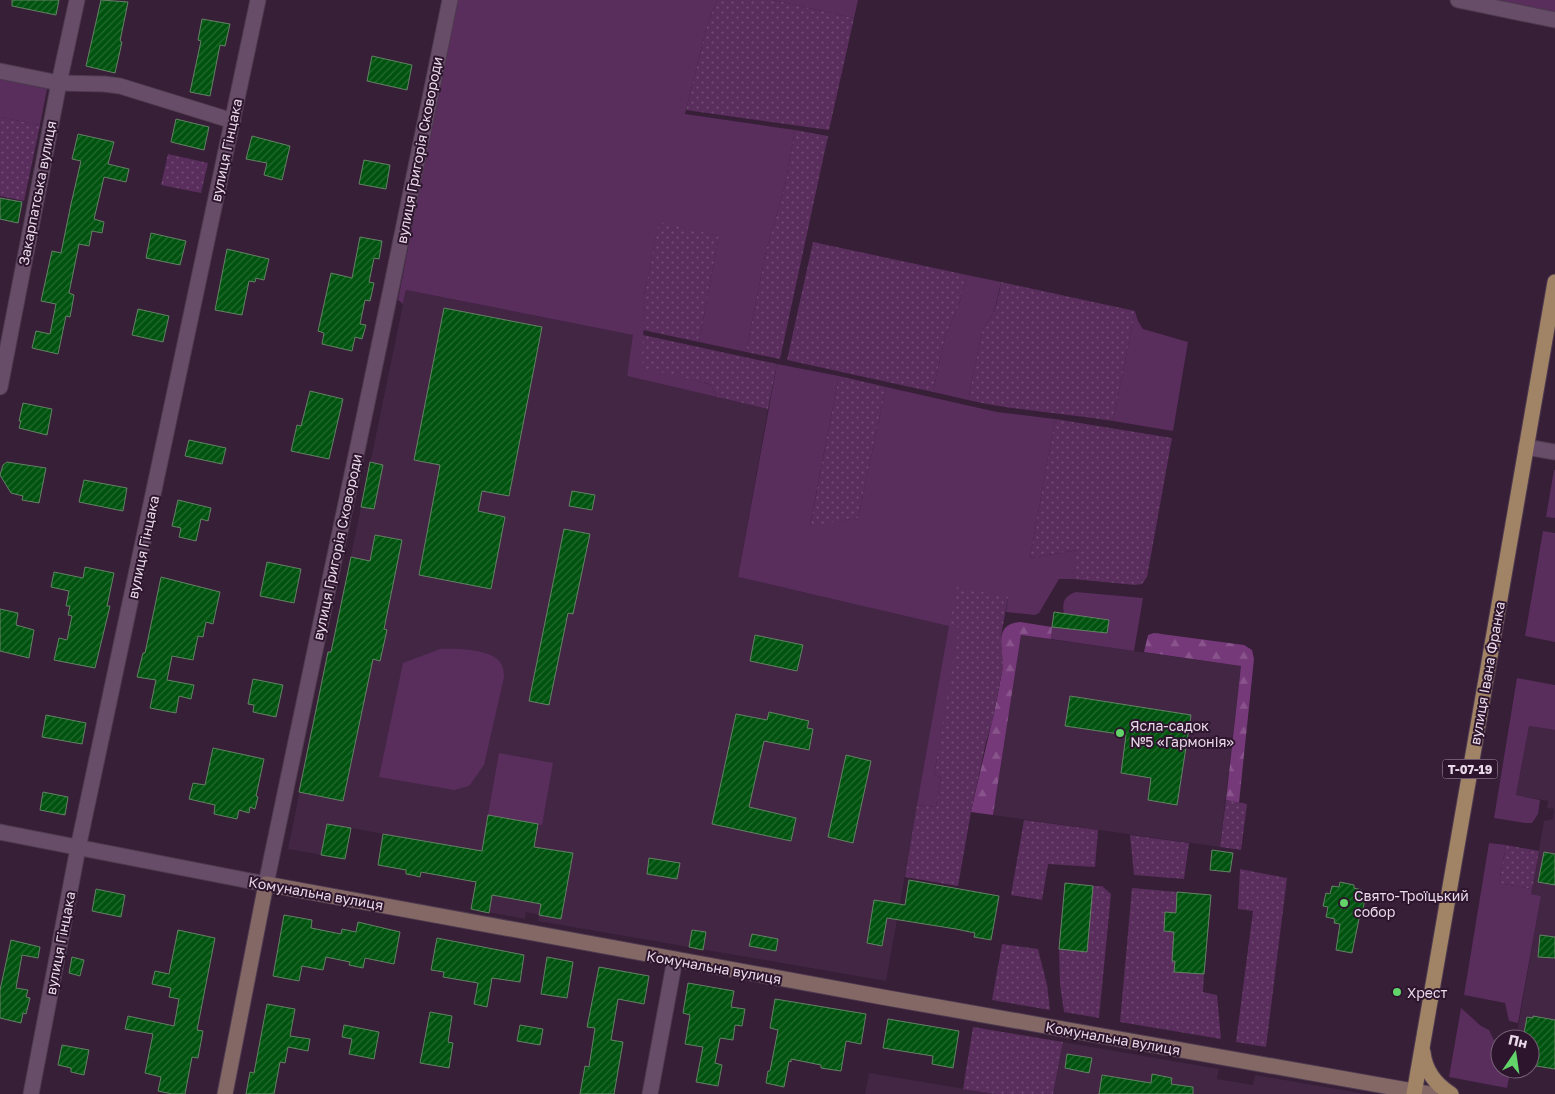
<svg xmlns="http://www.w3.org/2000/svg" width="1555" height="1094" viewBox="0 0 1555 1094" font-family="'Golos Text',sans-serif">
<defs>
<pattern id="forest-firs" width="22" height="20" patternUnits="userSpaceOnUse" patternTransform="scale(1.25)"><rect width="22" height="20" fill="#753879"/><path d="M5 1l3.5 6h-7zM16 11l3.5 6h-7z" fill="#89548c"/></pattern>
<pattern id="park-dots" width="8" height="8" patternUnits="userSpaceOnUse" patternTransform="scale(1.25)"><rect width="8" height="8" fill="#592d5c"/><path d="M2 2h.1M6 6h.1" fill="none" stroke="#714b73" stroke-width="1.8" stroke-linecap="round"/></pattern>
<pattern id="building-hatch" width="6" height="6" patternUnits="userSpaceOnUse" patternTransform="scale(1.25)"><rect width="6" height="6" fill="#00530f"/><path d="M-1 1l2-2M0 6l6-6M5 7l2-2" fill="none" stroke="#256b32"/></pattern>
</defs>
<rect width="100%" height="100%" fill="#361f37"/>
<!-- built -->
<g fill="#422644">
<path d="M406,290l228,45 -7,41 141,33 -30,168 212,48 -64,356 -348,-60 1,-6 -13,-3 -1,7 -54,-10 5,-27 -55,-10 -1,5 -8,-2 -6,-1v-4l-28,-5 5,-31 -32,-6 -6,31 -57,-10 40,-197h3z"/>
<path d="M1021,635l220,31 -21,181 -227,-32z"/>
<path d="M1529,726l26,4v339l-25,-30h-14l25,-143 -10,-2 13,-73 9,-2 1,-10 -7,-1 1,-7 -32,-6z"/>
<path d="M1063,1042l156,27 -2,10 36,6 2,-10 111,19h-313z"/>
<path d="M869,1073l126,21h-130z"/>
</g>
<!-- grass -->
<g fill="#592d5c">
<path d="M456,0h261l-10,26 -22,88 110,16 -10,56 -19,65 -20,101 -47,-10 20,-106 -60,-13 -15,72 -1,69 68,21 6,12 -90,-21 6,-41 -227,-45 -3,14 -5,-4z"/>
<path d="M773,0h85l-4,18z"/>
<path d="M1490,0h65v14z"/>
<path d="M0,79l47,10 -7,36 -40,-8z"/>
<path d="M967,275l34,7c-4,17 -5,33 -18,45l-15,73 -35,-8 9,-42 4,-16 13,-29z"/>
<path d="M1135,311l3,10 5,8 45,13 -15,89 -60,-10z"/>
<path d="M777,364l62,12 -29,149 48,-7 28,-131 111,25 58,7 -25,139 48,-8 -5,29h-14l-20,34 -4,2 -29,-3 2,-15 -48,31 -26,147 7,2 -5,30 -19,-2 32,-179 -211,-49z"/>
<path d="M1554,470h1v48l-9,-1z"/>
<path d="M1543,531l12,2v109l-30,-6z"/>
<path d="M1076,592l67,6 -9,53 -83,-12 1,-12 55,6 2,-13 -45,-6c-2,-12 0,-18 12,-22z"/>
<path d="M440,649c15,-1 51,0 60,13 3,4 4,10 4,15l-20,88 -15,21 -15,4 -75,-13 24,-114z"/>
<path d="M1517,678l38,7v45l-26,-4 -13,69 24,5 -2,14 -6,9h-7l-31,-5z"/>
<path d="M499,753l54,10 -11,62 -54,-10z"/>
<path d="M1489,843l17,2 -7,38 33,6 -1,5 10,2 -23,127 -9,-2 -4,-18 -41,-8z"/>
<path d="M1461,1008l20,18 8,4 11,23v16h8l2,4 -3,15 -58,-11z"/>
</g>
<!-- forest -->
<g fill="url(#forest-firs)">
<path d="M1020,622l32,5 -1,12 -30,-4 -28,180 -22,-3c10,-47 23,-93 31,-140 2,-12 -3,-28 0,-38 3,-9 9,-11 18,-12z"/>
<path d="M1154,633l90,12 8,5 2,9 -15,144 -13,-3 15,-134 -97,-14 4,-17z"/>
</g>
<!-- park -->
<g fill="url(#park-dots)">
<path d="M717,0h56l81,18 -25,112 -143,-20 21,-84z"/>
<path d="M0,117l40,8 -16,76 -24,-5z"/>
<path d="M795,130l33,6 -48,223 -34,-7 20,-101 19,-65z"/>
<path d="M168,154l40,9 -7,30 -40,-8z"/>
<path d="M659,222l60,14 -20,106 -56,-12 1,-35z"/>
<path d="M813,242l154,33 -8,30 -13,29 -4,16 -9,42 -146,-32z"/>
<path d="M1001,282l134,29 -22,110c-48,-8 -97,-10 -145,-21l15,-73c13,-12 15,-28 18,-45z"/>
<path d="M643,335l134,29 -9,45 -51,-12 -6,-12 -5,-2 -62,-15 -2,-8z"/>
<path d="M839,376l47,11 -28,131 -48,8z"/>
<path d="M1055,419l117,19 -25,139 -5,7 -7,1 -62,-6 4,-29 -47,8z"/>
<path d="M956,587l52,10 -7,39 2,30 -10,53 -7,23 -15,70 -13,74 -53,-9 12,-72 19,2 5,-30 -7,-2 25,-147 -9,-3z"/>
<path d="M1226,800l21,4 -6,46 -21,-3z"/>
<path d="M1024,820l74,10 -3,37 -47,-3 -6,36 -31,-5z"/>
<path d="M1130,835l59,8 -5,36 -50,-4z"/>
<path d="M1506,845l33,6 -7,38 -33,-6z"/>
<path d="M1240,869l47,9 -21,169 -30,-5 17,-131 -15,-2z"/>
<path d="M1093,886h9l9,8 -12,124 -35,-6 -4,-27 -1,-36 28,3z"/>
<path d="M1132,888l45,4 -1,21 -11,-1 -1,19 10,1 -2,29h3l-1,10 30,3 -1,18 14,3 4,44 -101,-17z"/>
<path d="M1002,944l36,5 9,36 3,25 -58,-10z"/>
<path d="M973,1027l90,15 -10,52h-58l-32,-5z"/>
</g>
<!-- building -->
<g fill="url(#building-hatch)" stroke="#658165">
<path d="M12,0h47l-3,15 -44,-9z"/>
<path d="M101,0l27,2 -8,39 2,1 -7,31 -29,-7z"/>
<path d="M202,19l28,5 -5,22 -5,-1 -10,51 -20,-4 11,-51 -3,-1z"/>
<path d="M372,56l40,9 -5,25 -40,-9z"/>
<path d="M176,119l33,8 -5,23 -33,-8z"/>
<path d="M78,134l36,8 -6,22 21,5 -3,13 -22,-5 -10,42 10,3 -2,11 -10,-2 -3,15 -10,-2 -10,49 5,2 -4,22 -4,-1 -8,38 -26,-6 4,-17 14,3 6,-30 -15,-3 11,-50 9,2 10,-49 10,-43 -9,-2z"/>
<path d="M252,136l38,10 -8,34 -18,-5 3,-12 -21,-4z"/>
<path d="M364,160l26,5 -4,24 -27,-5z"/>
<path d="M0,198l22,4 -4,21 -18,-4z"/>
<path d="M151,233l35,8 -6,24 -34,-7z"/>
<path d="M360,237l22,4 -3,18 -5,-1 -5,24 5,1 -4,18 -5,-1 -5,24 6,1 -4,14 -7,-2 -3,14 -30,-7 2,-11 -6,-2 13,-58 21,5z"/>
<path d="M227,249l42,10 -5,21 -8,-2 -1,4 -6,-1 -7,34 -27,-5z"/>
<path d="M444,308l98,19 -33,169 -27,-5 -4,20 27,6 -14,72 -72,-14 21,-110 -26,-5z"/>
<path d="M138,309l31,7 -6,26 -31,-7z"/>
<path d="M310,391l33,8 -14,60 -38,-8 6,-26 4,1z"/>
<path d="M23,403l29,6 -5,26 -28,-7 2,-7h-2z"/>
<path d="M189,440l37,8 -4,16 -37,-8z"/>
<path d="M7,462l39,6 -7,35 -17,-3 1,-4 -12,-3 -11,-18 3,-10z"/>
<path d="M370,462l13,3 -9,44 -13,-2z"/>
<path d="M84,480l43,8 -4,23 -44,-9z"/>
<path d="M572,491l23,4 -3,15 -23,-4z"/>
<path d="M178,500l33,8 -3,13 -7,-2 -5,22 -17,-4 2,-9 -9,-2z"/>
<path d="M564,529l26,5 -17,80 -5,-1 -19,92 -20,-4z"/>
<path d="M375,535l27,5 -18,89 3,1 -7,31 -7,-2 -30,142 -44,-9 29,-140h3l20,-95 19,4z"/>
<path d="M267,562l34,7 -7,34 -34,-7z"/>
<path d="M85,567l29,6 -7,33h3l-15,62 -41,-8 5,-22 8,2 5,-24 -4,-1 2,-9h-4l3,-15 -18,-4 3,-15 29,6z"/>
<path d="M161,577l59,15 -7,32 -7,-2 -3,15 -5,-1 -5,24 -21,-4 -5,24 27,5 -3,14 -12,-3 -3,17 -26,-5 6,-28 -19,-3 6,-24h2z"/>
<path d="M0,609l18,4 -2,12 18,5 -5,28 -29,-7z"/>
<path d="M1054,612l55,8 -2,13 -55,-6z"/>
<path d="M755,635l48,10 -6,26 -47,-10z"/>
<path d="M253,679l30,6 -7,32 -23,-5 1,-7 -6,-1z"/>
<path d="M1070,696l121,19 -14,90 -29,-5 3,-22 -30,-5 5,-38 -61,-9z"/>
<path d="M769,712l40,9 -2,7 6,1 -4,21 -45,-9 -15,66 47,11 -5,23 -79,-17 24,-110 31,6z"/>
<path d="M46,715l40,8 -4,21 -40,-7z"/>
<path d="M213,748l51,11 -8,37 2,1 -3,12 -5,-2 -1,6 -10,-3 -2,9 -23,-5 1,-9 -26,-6 4,-16 12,2z"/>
<path d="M846,755l25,6 -18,82 -25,-6z"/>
<path d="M43,792l25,5 -3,18 -25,-5z"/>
<path d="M488,815l50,9 -4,23 39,6 -12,66 -22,-4 2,-11 -49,-9 -3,18 -18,-4 5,-27 -55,-10 -1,5 -8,-2 -6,-1v-4l-28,-5 5,-31 99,17z"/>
<path d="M327,824l24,4 -6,31 -24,-4z"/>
<path d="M1212,850l21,3 -3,19 -20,-2z"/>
<path d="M1544,852l11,2v31l-17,-3z"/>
<path d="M649,858l31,5 -3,16 -30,-5z"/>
<path d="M909,880l90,16 -8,44 -17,-3 1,-4 -19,-4 -69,-11 -5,28 -15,-3 7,-43 31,5z"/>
<path d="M1340,882l14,3v3l8,2 -2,9h5l-3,15h-2l-8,39 -16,-3 4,-26 -6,-1 1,-4 -9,-2 2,-10 -5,-1 3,-13 4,1 2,-8 7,1z"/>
<path d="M1065,883l28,3 -6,66 -28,-3z"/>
<path d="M96,889l29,6 -4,22 -29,-6z"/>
<path d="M1177,892l34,3 -7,79 -30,-2 1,-11h-3l2,-29 -10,-1 1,-19 11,1z"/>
<path d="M284,915l28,5 -1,8 30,6 1,-5 14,3 2,-10 42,10 -6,32 -29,-6 -2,10 -14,-3 1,-3 -24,-5 -3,13 -21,-4 -3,15 -26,-5z"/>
<path d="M178,930l37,8 -18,92 6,1 -5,27 -6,-1 -7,37h-13l-14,-3 3,-14 -16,-4 8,-39 -28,-5 3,-13 46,10 5,-27 -10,-2 2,-9 -19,-4 3,-13 14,3z"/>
<path d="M692,930l14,2 -3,18 -14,-3z"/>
<path d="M752,934l26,5 -2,12 -27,-5z"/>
<path d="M1540,935l15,2v21l-17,-1z"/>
<path d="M437,938l87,17 -4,27 -28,-4 -5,29 -13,-3 4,-21 -35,-6 1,-5 -13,-2z"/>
<path d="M11,940l29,7 -2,11 -16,-3 -6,33 12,2 -2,7 4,1 -4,16 -3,-1 -2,10 -21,-5v-28z"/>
<path d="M72,957l12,3 -4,16 -11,-3z"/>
<path d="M547,957l26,5 -6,36 -26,-4z"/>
<path d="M599,967l50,9 -5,28 -26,-5 -7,41 12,2 -9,52h-34l5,-28 4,1 6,-39 -8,-1z"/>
<path d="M688,983l46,8 -3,16 14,2 -3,17 -7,-1 -2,15 -13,-2 -5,25 7,2 -4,21 -22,-4 7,-35 -18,-3 5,-29 -7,-2z"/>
<path d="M775,999l91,15 -5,30 -15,-3 -5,30 -20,-3v-3l-30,-6v3l-2,-1 -5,26 -18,-4 2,-12h2l8,-41 -8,-2z"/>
<path d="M267,1004l28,5 -5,27 20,3 -2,12 -20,-4 -3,16 -5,-1 -6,32h-28l4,-22 4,1z"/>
<path d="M430,1012l22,4 -4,26 5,1 -4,25 -29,-5z"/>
<path d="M1533,1016l22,4v49l-25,-4v-26h-7l4,-22 6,1z"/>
<path d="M888,1019l71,12 -6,37 -21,-4 1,-8 -50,-8z"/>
<path d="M344,1025l35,7 -5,27 -25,-5 3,-15 -10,-2z"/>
<path d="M520,1025l23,4 -3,16 -23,-4z"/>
<path d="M62,1045l27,5 -5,25 -13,-3v-4l-13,-3z"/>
<path d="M1067,1054l25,4 -3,15 -24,-5z"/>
<path d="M1152,1074l20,4 -1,6 22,3v7h-94l3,-19 49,8z"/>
</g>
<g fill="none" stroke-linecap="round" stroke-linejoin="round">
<!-- street casing -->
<g stroke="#4e3a4f" stroke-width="17">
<g id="street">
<path d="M1458,0l97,20"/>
<path d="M0,71l59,12 45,1 16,2 113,35"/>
<path d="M0,387l59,-304 18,-83"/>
<path d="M1526,447l29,5"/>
<path d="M0,832l266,52 126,-600 58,-284"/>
<path d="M31,1094l47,-246 180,-848"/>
<path d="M650,1094l25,-135"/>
</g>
</g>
<!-- secondary casing -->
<g stroke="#4e3a4f" stroke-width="17">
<path id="secondary" d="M225,1094l41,-210 616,113 548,97"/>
</g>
<!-- primary casing -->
<g stroke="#4e3a4f" stroke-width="17">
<g id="primary">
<path d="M1423,1052c2,19 12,32 28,42"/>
<path d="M1414,1094l141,-812"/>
</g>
</g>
<!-- street -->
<use href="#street" stroke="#674d68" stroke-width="15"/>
<!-- secondary -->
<use href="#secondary" stroke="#846866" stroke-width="15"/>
<!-- primary -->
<use href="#primary" stroke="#a18365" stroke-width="15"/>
</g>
<!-- markers -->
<g fill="#62d469" stroke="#2c152d" stroke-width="2">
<circle cx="1120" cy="733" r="5"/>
<circle cx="1344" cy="903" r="5"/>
<circle cx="1397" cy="992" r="5"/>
</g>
<g text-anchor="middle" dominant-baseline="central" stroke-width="4" stroke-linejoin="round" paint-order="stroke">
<!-- shield labels -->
<rect fill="#2c152d" stroke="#b09eb1" stroke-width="1" x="1442.5" y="759.5" width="55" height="19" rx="4"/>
<g font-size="12" font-weight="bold" fill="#e9d9e9">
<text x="1470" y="769">Т-07-19</text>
</g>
<!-- street labels -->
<g font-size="14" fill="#e9d9e9" stroke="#2c152d">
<text transform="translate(226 150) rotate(-78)">вулиця Гінцака</text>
<text transform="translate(419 150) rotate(-79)">вулиця Григорія Сковороди</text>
<text transform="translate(37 193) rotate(-79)">Закарпатська вулиця</text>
<text transform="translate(143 547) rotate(-78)">вулиця Гінцака</text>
<text transform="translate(337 547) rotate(-78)">вулиця Григорія Сковороди</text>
<text transform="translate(1487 673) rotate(-80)">вулиця Івана Франка</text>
<text transform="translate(316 893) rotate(10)">Комунальна вулиця</text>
<text transform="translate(60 943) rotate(-79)">вулиця Гінцака</text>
<text transform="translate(714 967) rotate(10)">Комунальна вулиця</text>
<text transform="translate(1113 1038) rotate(10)">Комунальна вулиця</text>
</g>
<!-- poi labels -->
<g font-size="14" fill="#e9d9e9" stroke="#2c152d" text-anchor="start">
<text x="1130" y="725">Ясла-садок<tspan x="1130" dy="16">№5 «Гармонія»</tspan></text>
<text x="1354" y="895">Свято-Троїцький<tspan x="1354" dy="16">собор</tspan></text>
<text x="1407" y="992">Хрест</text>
</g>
</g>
<!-- north arrow -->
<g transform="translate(1515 1054) rotate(13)"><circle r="24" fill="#2c152d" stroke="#786378"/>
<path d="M0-4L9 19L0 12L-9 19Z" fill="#62d469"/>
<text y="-8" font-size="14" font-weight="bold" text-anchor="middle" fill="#e9d9e9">Пн</text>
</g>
</svg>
